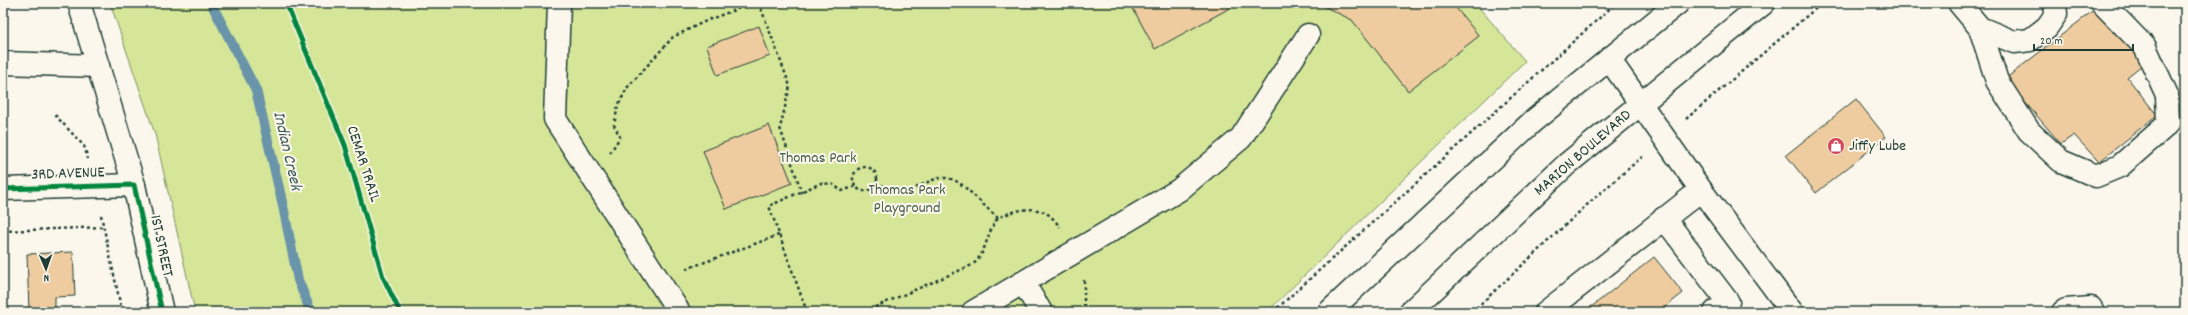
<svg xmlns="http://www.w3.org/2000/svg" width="2188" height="315" viewBox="0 0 2188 315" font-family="Dekko,sans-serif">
<rect width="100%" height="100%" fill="#fbf7ec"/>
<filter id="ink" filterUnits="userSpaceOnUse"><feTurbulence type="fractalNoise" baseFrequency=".025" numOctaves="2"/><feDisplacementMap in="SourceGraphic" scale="8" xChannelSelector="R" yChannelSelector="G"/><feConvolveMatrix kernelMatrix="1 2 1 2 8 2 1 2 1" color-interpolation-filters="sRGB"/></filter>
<g filter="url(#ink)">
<!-- green -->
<path fill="#d6e699" stroke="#7a9266" d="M110,3h1365l50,58 -258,251h-1072l-40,-178z"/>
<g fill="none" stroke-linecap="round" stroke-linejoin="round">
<!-- stream -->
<path stroke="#6994aa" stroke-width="10" d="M211,3l45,87 26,111 16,79 13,32"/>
</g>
<!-- building -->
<g fill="#eecc9f" stroke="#1f3d34">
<path d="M1130,3h109l-84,46z"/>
<path d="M1317,3h135l27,33 -71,55 -56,-71z"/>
<path d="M2099,6l48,55 -20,16 30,38 -58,47 -25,-27 -13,9 -56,-65z"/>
<path d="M759,26l11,30 -53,19 -10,-29z"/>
<path d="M1856,99l30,38 -70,56 -30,-38z"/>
<path d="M769,125l23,58 -66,26 -23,-58z"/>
<path d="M73,252l2,44 -20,1v14l-26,1 -2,-58z"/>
<path d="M1654,257l29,36 -24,19h-74z"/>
</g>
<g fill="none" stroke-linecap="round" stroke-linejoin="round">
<!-- minor casing -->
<g stroke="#1f3d34" stroke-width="25">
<g id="minor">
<path d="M79,3l55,182 28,127"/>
<path d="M559,3l-4,116 124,193"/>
<path d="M1959,3l21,25 34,14 16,-2 17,-13 9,-13 -1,-11"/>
<path d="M1980,28l17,53 32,50 32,30 35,15 24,-10 48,-42 -1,-29 -22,-48 -43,-44"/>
<path d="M3,63l95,3"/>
<path d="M3,189l131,-4"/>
<path d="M1701,190l91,122"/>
<path d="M1664,218l64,84 -13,10"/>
<path d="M1024,284l17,28"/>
<path d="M973,312l206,-122 62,-52 67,-103"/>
<path d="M1546,312l155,-122 -92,-131"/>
<path d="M2063,312l3,-2 25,-2 2,4"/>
</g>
</g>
<!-- major casing -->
<g stroke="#1f3d34" stroke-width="25">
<g id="major">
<path d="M1329,312l203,-190 146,-119"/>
<path d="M1410,312l157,-148 197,-161"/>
</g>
</g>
<!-- path -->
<g stroke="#1f3d34" stroke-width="2.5" stroke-dasharray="3 3" stroke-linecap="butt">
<path d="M759,3l31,83 -10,42 22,65"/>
<path d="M55,115l29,31 4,13"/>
<path d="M1686,119l136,-116"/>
<path d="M610,153l10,-16 -6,-12 4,-19 9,-18 46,-51 35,-17 45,-17"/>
<circle cx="865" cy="179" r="12"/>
<path d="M876,183c10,4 22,11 33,8 16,-6 29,-19 47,-10 11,6 31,28 42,37 14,-7 36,-14 51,-3 4,3 8,8 11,12"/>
<path d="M101,215l21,97"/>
<path d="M3,231l101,-4"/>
<path d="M686,269l93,-34"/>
<path d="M1084,280v27l4,5"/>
<path d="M807,312l-38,-106 52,-23 11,1 10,7 14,-5"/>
<path d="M864,312l108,-47c15,-11 14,-33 26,-47"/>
<path d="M1273,312l343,-309"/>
<path d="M1472,312l118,-110 53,-46"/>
</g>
<!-- minor -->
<use href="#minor" stroke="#fbf7ec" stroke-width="22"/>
<!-- major -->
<use href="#major" stroke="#fbf7ec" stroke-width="22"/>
<!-- cycleway casing -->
<g stroke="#fbf7ec" stroke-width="8">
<g id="cycleway">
<path d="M286,3l59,142 38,132 17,35"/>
<path d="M3,189l131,-4 28,127"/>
</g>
</g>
<!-- cycleway -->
<use href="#cycleway" stroke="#00873e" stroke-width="5"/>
</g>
</g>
<!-- icons -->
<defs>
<g id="shop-disc" transform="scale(0.9)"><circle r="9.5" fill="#d1495b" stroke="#fbf7ec"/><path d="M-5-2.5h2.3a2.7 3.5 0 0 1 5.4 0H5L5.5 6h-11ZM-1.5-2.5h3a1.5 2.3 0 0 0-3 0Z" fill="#fff"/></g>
</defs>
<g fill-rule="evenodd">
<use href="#shop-disc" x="1836" y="146"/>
</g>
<g text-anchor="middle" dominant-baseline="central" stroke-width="4" stroke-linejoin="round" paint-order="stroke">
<!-- poi labels -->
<g font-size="16" fill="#1f3d34" stroke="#fbf7ec" text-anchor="start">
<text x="1849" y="146">Jiffy Lube</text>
</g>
<!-- street labels -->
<g font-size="16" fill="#1f3d34" stroke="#fbf7ec">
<text transform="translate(1583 153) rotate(-41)">MARION BOULEVARD</text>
<text transform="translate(363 164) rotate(72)">CEMAR TRAIL</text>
<text transform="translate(68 174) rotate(-2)">3RD AVENUE</text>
<text transform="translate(161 246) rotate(78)">1ST STREET</text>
</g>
<!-- park labels -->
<g font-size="16" fill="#445f48" stroke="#fbf7ec">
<text x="818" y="158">Thomas Park</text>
<text x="907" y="190">Thomas Park<tspan x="907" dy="18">Playground</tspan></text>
</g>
<!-- water labels -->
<g font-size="17" font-style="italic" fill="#385a5b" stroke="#fbf7ec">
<text transform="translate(286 151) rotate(77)">Indian Creek</text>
</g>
</g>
<!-- margin -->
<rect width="2188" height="315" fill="none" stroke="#fbf7ec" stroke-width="16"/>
<rect x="8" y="8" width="2172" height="299" fill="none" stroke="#1f3d34" stroke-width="1.5" filter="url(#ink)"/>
<!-- north arrow -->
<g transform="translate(46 269) rotate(178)" stroke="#fbf7ec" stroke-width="3" paint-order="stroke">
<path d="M0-3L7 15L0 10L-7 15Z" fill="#1f3d34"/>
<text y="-6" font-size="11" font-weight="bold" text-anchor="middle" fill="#1f3d34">N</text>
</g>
<!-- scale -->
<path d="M2034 44v6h99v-6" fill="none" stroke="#1f3d34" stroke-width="2"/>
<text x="2040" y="44" font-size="12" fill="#1f3d34" stroke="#fbf7ec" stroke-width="3" paint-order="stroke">20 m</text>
</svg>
